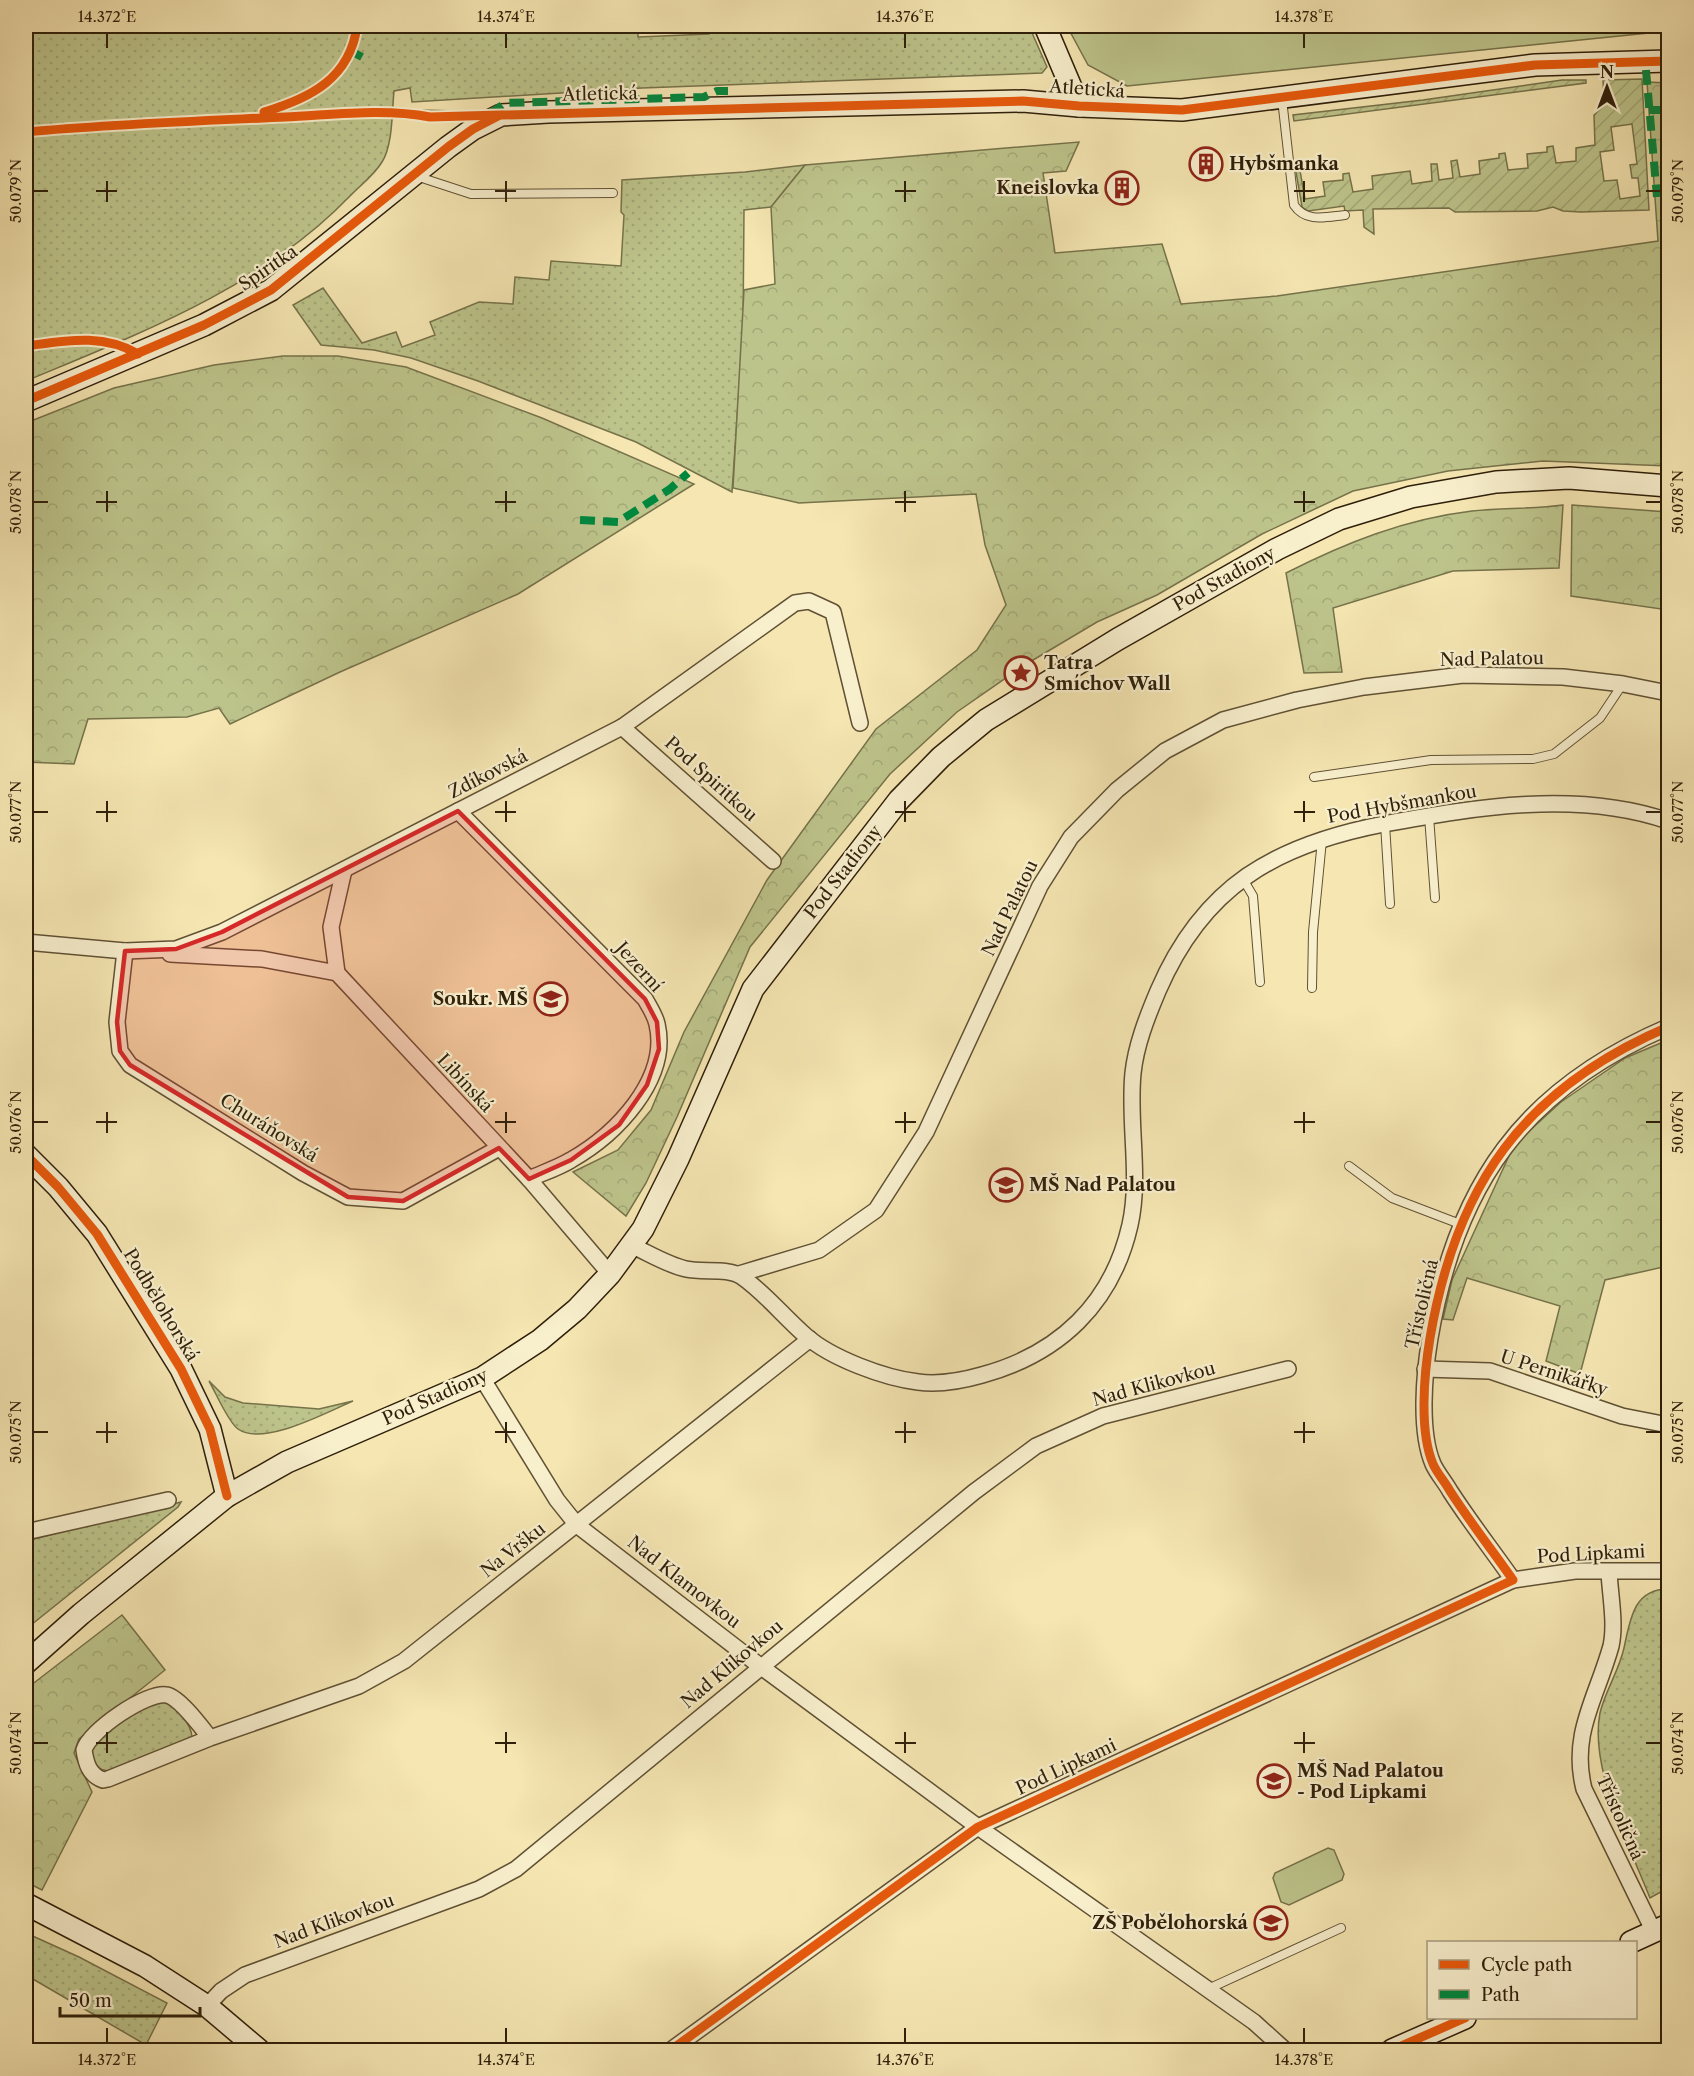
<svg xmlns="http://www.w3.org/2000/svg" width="1694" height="2076" viewBox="0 0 1694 2076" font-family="'Libre Caslon Text',serif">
<defs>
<pattern id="grass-dots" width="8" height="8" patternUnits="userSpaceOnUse" patternTransform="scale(1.5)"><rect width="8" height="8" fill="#bdc48b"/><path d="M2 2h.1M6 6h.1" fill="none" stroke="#a3a877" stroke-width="1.8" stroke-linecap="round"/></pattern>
<pattern id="forest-crowns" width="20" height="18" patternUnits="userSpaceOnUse" patternTransform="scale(1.5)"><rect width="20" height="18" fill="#bdc48b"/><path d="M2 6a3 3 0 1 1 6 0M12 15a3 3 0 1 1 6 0" fill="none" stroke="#a3a877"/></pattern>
<pattern id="garden-furrows" width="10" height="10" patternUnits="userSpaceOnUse" patternTransform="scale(1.5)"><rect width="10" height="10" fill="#bdc48b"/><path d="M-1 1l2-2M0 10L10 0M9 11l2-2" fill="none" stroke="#a3a877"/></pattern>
</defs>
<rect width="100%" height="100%" fill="#f5e6b2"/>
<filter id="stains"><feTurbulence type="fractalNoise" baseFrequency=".00333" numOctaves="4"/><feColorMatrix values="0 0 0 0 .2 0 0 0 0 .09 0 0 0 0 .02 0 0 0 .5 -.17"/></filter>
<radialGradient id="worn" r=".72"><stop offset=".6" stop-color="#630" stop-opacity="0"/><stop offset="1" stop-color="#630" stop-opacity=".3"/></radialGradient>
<!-- grass -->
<g fill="url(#grass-dots)" stroke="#76724a" stroke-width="1.5">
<path d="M26,26h612v11l71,-3v-4l25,-2v-2h37l1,4 69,-2v-2h188l18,41 -5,6 -400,15 -230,14 -2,-14 -16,3c-2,19 -1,54 -12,71 -7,12 -21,23 -31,33 -88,92 -210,138 -325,186z"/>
<path d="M805,165l-34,42 -27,3 -1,120 -11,162 -96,-50 -158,-61 -67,-23 -37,-8 -53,-5 -28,-40 30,-17 39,55 34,-11 6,15 33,-12 -5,-13 49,-20 34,2 2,-27 34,3 2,-19 70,5 3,-51 -3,-3 1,-32 123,-8z"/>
<path d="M209,1381l16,16 18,6 76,6 34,-8c-26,11 -90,46 -115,28 -10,-7 -22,-36 -29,-48z"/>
<path d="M181,1502l-3,5 -152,122v-88z"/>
<path d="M1668,1589v299l-18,10c-20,-51 -61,-130 -50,-185 5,-22 19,-42 24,-65 6,-27 9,-59 44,-59z"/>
<path d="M165,1700c11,9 26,22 27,37l-84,34 -12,-3c-2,-5 -6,-12 -6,-18 1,-19 59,-44 75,-50z"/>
<path d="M26,1933l53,24 88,46 -21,42 -120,-70z"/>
</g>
<!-- forest -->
<g fill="url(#forest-crowns)" stroke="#76724a" stroke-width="1.5">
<path d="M1647,82l21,1v383l-125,-5 -95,10 -95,20 -91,43 -105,61 -60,27 -74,44 -66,46 -67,62 -140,173 -73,170 -31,66 -20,33 -53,-44 45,-22 33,-40 33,-78 83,-152 109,-151 101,-79 29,-45 -21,-60 -9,-51 -177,9 -66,-15 11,-198 31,-6 -4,-77 34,-42 274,-23 -13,29 -23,2 12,80 107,-9 19,60 96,-8 381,-55z"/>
<path d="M283,356h55l68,11 136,51 152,66 -176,110 -178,78 -110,52 -11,-16 -32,9 -99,2 -14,45 -48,-2v-339l88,-35 100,-23z"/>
<path d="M1563,505l-4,63 -106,3 -120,37 9,64 -38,1 -18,-100c59,-30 119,-54 186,-62 30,-3 61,-2 91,-6z"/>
<path d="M1572,505l96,7v98l-97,-14z"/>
<path d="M1668,1040v226l-63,14 -25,94 -34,-13 14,-55 -93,-28 -14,42 -10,-1 9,-39 62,-135 47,-43 64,-44z"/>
<path d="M122,1615l43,55 -86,69 -5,14 18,39 -50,98 -16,-8v-193z"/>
</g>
<!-- garden -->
<g fill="url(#garden-furrows)" stroke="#76724a" stroke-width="1.5" fill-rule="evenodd">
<path d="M1642,79l7,131 -68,2 -18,-1 -10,-4 -16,4 -82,1 -6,-4 -76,1 1,25 -10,-7 -1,-17 -18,1 -1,-5 -36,5 -6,-4 -7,-41 4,-1 6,34 20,-3 -2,-14 20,-2v-6l6,-1 4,19 20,-3 -1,-13 38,-5 2,13 20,-3 -1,-17h6l2,16 14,-2 -2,-17 6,-1 3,17 20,-3 -1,-13 20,-3v-4l6,-1 3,17 20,-2 -1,-14 20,-2v-5l6,-1 3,17 20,-2v-13l19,-3 -1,-30 10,-13 -1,-22zM1632,124l5,40 -7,1 2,13h6l2,18 -20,3 -3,-19 -13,1 -4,-29 14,-2 -3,-23z"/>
<path d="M1562,80h24v3l-292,38 -1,-6 130,-15z"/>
</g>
<!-- pitch -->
<g fill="#bdc48b" stroke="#76724a" stroke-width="1.5">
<path d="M1067,26h601v5l-541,55 -39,-21z"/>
<path d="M1328,1848l6,2 10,24 -2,6 -53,25 -8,-3 -8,-24 2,-5z"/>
</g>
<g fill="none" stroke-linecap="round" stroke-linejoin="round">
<!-- lane casing -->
<g stroke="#605134" stroke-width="10">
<g id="lane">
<path d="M1282,99l12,106c12,18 32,12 51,10"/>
<path d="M359,114c43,-1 84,2 127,1"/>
<path d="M416,176l55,18 142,-1"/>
<path d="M1314,777l117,-17 102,-1 21,-5 46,-36 22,-33"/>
<path d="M1429,816l6,82"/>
<path d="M1385,824l5,80"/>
<path d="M1243,879l10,17 7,86"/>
<path d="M1312,988l1,-56 9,-92"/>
<path d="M1349,1166l43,32 68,26"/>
<path d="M1208,1989l133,-61"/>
<path d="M26,2046l7,4"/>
</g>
</g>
<!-- street casing -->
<g stroke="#605134" stroke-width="18">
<g id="street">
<path d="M622,727l151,134"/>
<path d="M458,811l187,188c4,7 10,16 12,25 13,56 -42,111 -86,136 -13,8 -29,13 -42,19"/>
<path d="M26,942l99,9 51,-2 46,-17 400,-205 173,-124 14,-2 24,11 27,111"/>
<path d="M125,951l-8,71 3,29 10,14 173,108 45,24 55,4 96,-53"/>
<path d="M170,954l92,5 75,14 192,206 81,95"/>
<path d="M337,973l-6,-46 13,-57"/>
<path d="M633,1246c17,8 35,19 53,23 17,4 42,-2 56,8 23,16 42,40 64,59 25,22 78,42 112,46 22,3 43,-1 64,-7 77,-21 130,-71 148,-150 11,-49 -2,-102 3,-152 3,-28 14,-56 25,-82 45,-105 117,-146 226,-167 92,-17 194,-34 284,-3"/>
<path d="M739,1274l80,-24 57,-40 50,-78 114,-246 31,-49 46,-47 48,-39 58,-31 74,-20 67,-13 99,-12 100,2 60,7 45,9"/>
<path d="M1425,1369l65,2 132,45 46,9"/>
<path d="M482,1378l75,122 20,25 183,141 218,161 276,195 31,28"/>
<path d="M26,1532l142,-32"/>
<path d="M1609,1572c1,22 7,52 2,74 -14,51 -41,88 -27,143l70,143"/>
<path d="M1513,1580c-21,-30 -43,-58 -63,-89 -5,-9 -13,-18 -17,-27 -14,-33 -9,-90 -3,-126 26,-153 93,-249 238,-311"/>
<path d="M210,1738c-8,-10 -30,-40 -43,-43 -20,-4 -78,36 -83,55 2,13 5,25 19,30l5,-1 102,-41 149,-52 45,-25 406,-322"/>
<path d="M207,2006l14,-15 24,-16 234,-86 37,-20 458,-377 62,-46 67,-30 185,-47"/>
<path d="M671,2050l307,-223 535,-247 62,-9h93"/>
</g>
</g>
<!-- secondary casing -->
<g stroke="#2f1f0a" stroke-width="24">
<g id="secondary">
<path d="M1045,26l34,80"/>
<path d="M26,401l178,-76 67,-35 177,-143 25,-18 28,-14 47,-3 475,-11 56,5 103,4 353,-45 133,-4"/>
<path d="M26,1155l32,32 39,47 84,135 29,60 17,67"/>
<path d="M26,1663l55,-49 146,-118 60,-34 195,-84 58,-38 37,-31 33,-35 33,-45 35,-70 75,-170 146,-189 42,-43 45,-37 132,-81 159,-90 62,-30 72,-22 85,-15 73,-4 99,8"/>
<path d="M26,1904l119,62 62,40 52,44"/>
<path d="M1631,1942l37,-17"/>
<path d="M1392,2050l73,-32"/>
</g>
</g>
<!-- lane -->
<use href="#lane" stroke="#f8efcd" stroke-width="8"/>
<!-- street -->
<use href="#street" stroke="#f8efcd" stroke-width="15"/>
<!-- secondary -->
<use href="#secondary" stroke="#f8efcd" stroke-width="21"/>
<!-- quiet -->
<g stroke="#00873e" stroke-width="8" stroke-dasharray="15 8" stroke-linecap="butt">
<path d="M351,51l11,6"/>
<path d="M1646,70l11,127"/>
<path d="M1649,110h19"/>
<path d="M490,114l15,-11 199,-6 13,-6h11"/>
<path d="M580,520l38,2 52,-33 18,-16"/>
</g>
<!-- cycleway casing -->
<g stroke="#f8efcd" stroke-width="13">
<g id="cycleway">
<path d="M264,112c47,-14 86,-34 93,-86"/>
<path d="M26,132c86,-8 172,-11 259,-15 47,-2 98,-9 145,0l593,-16 56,5 103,4 353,-45 133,-4"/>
<path d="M26,346c39,-5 76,-13 112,8"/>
<path d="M26,401l178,-76 67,-35 177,-143 25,-18 25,-13"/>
<path d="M26,1155l32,32 39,47 84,135 29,60 17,67"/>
<path d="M671,2050l307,-223 535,-247c-21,-30 -43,-58 -63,-89 -5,-9 -13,-18 -17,-27 -14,-33 -9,-90 -3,-126 26,-153 93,-249 238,-311"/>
<path d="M1392,2050l73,-32"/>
</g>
</g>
<!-- cycleway -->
<use href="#cycleway" stroke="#e8590c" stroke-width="9"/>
</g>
<!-- marked area -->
<path fill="#d62828" fill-opacity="0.2" stroke="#d62828" stroke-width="4.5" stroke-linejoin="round" d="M458,811l187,188 12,23 2,27 -12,36 -28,40 -48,35 -42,19 -30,-31 -96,53 -55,-4 -218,-132 -10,-14 -3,-29 8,-71 51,-2 46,-17z"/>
<!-- ticks -->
<path fill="none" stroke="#2f1f0a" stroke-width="2" d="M107,33v15M506,33v15M905,33v15M1304,33v15M107,181v21M506,181v21M905,181v21M1304,181v21M33,191h15M96,191h21M495,191h21M895,191h21M1294,191h21M1646,191h15M107,491v21M506,491v21M905,491v21M1304,491v21M33,502h15M96,502h21M495,502h21M895,502h21M1294,502h21M1646,502h15M107,801v21M506,801v21M905,801v21M1304,801v21M33,812h15M96,812h21M495,812h21M895,812h21M1294,812h21M1646,812h15M107,1112v21M506,1112v21M905,1112v21M1304,1112v21M33,1122h15M96,1122h21M495,1122h21M895,1122h21M1294,1122h21M1646,1122h15M107,1422v21M506,1422v21M905,1422v21M1304,1422v21M33,1432h15M96,1432h21M495,1432h21M895,1432h21M1294,1432h21M1646,1432h15M107,1732v21M506,1732v21M905,1732v21M1304,1732v21M33,1743h15M96,1743h21M495,1743h21M895,1743h21M1294,1743h21M1646,1743h15M107,2028v15M506,2028v15M905,2028v15M1304,2028v15"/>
<!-- icons -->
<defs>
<g id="building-ring" transform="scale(1.725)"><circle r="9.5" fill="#f8efcd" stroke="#8f2418" stroke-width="1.5"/><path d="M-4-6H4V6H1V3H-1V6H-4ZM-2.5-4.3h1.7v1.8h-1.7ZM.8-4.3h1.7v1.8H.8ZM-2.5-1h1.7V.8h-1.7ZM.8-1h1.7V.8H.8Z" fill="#8f2418"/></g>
<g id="sight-ring" transform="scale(1.725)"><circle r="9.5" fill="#f8efcd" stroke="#8f2418" stroke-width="1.5"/><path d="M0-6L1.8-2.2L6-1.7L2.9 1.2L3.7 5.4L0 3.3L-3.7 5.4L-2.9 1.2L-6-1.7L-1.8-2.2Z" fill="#8f2418"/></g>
<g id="school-ring" transform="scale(1.725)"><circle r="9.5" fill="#f8efcd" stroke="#8f2418" stroke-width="1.5"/><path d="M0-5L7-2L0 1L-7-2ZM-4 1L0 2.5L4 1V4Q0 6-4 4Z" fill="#8f2418"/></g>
</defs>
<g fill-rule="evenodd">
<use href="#building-ring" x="1206" y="164"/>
<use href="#building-ring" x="1122" y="188"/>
<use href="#sight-ring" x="1021" y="673"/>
<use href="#school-ring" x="551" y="999"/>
<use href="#school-ring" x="1006" y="1185"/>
<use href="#school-ring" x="1274" y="1781"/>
<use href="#school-ring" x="1271" y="1923"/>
</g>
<g text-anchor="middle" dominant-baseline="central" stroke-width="4.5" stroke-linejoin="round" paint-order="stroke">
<!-- street labels -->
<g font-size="18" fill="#2f1f0a" stroke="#f8efcd">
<text transform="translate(1087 89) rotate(4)">Atletická</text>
<text transform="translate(600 94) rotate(-1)">Atletická</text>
<text transform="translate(268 268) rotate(-34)">Spiritka</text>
<text transform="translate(1224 579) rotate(-29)">Pod Stadiony</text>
<text transform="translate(1492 659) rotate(-1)">Nad Palatou</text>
<text transform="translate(488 774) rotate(-27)">Zdíkovská</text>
<text transform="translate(711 779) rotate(42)">Pod Spiritkou</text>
<text transform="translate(1402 804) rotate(-10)">Pod Hybšmankou</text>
<text transform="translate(843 872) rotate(-52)">Pod Stadiony</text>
<text transform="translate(1010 908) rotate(-64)">Nad Palatou</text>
<text transform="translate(639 967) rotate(48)">Jezerní</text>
<text transform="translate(465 1083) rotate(47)">Libínská</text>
<text transform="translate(269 1128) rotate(32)">Churáňovská</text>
<text transform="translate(1422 1304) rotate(-77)">Třístoličná</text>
<text transform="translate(161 1305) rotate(59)">Podbělohorská</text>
<text transform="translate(1554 1373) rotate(18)">U Pernikářky</text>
<text transform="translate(1154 1384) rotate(-15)">Nad Klikovkou</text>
<text transform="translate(435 1397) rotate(-24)">Pod Stadiony</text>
<text transform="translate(513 1550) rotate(-38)">Na Vršku</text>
<text transform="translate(1591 1554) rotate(-3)">Pod Lipkami</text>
<text transform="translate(684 1582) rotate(38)">Nad Klamovkou</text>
<text transform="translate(732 1664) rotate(-40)">Nad Klikovkou</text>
<text transform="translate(1066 1767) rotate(-25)">Pod Lipkami</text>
<text transform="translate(1620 1817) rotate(66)">Třístoličná</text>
<text transform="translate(334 1921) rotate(-20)">Nad Klikovkou</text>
</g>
<!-- poi labels -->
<g font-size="18" font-weight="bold" fill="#2f1f0a" stroke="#f8efcd" text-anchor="start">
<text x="1229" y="164">Hybšmanka</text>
<text x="1099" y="188" text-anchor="end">Kneislovka</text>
<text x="1044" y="663">Tatra<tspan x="1044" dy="21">Smíchov Wall</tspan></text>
<text x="528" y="999" text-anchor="end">Soukr. MŠ</text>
<text x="1029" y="1185">MŠ Nad Palatou</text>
<text x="1297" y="1771">MŠ Nad Palatou<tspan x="1297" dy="21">- Pod Lipkami</tspan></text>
<text x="1248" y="1923" text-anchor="end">ZŠ Pobělohorská</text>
</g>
</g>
<!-- margin -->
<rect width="1694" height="2076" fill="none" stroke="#f5e6b2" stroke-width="66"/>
<!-- legend -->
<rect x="1427" y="1941" width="210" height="78" fill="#f8efcd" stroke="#a89c7f" stroke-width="1.5"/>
<rect x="1439" y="1960" width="30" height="9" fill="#e8590c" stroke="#a89c7f" stroke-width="1.5"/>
<text x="1481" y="1971" font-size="18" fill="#2f1f0a">Cycle path</text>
<rect x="1439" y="1990" width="30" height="9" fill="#00873e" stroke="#a89c7f" stroke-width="1.5"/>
<text x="1481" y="2001" font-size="18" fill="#2f1f0a">Path</text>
<!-- north arrow -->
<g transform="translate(1607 87)" stroke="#f8efcd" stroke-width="4.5" paint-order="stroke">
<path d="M0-4.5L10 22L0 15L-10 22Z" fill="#2f1f0a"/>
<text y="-9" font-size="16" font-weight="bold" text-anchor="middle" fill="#2f1f0a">N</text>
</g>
<!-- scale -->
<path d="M60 2007v9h140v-9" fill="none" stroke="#2f1f0a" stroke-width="3"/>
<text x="69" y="2007" font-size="18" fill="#2f1f0a" stroke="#f8efcd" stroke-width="4.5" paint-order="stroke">50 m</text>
<rect x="33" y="33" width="1628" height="2010" fill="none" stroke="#2f1f0a" stroke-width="2"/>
<g font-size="15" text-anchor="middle" fill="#2f1f0a">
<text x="107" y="22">14.372°E</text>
<text x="506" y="22">14.374°E</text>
<text x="905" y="22">14.376°E</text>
<text x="1304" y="22">14.378°E</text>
<text transform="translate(16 191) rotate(-90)" y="5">50.079°N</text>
<text transform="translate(1678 191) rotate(-90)" y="5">50.079°N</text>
<text transform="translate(16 502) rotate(-90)" y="5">50.078°N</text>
<text transform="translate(1678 502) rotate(-90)" y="5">50.078°N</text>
<text transform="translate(16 812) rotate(-90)" y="5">50.077°N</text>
<text transform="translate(1678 812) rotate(-90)" y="5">50.077°N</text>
<text transform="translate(16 1122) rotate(-90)" y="5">50.076°N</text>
<text transform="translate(1678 1122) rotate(-90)" y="5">50.076°N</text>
<text transform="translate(16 1432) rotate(-90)" y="5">50.075°N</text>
<text transform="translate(1678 1432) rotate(-90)" y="5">50.075°N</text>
<text transform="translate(16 1743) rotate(-90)" y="5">50.074°N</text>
<text transform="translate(1678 1743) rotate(-90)" y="5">50.074°N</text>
<text x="107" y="2065">14.372°E</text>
<text x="506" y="2065">14.374°E</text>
<text x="905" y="2065">14.376°E</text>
<text x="1304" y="2065">14.378°E</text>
</g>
<rect width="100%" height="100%" filter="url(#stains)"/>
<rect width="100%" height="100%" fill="url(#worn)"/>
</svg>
